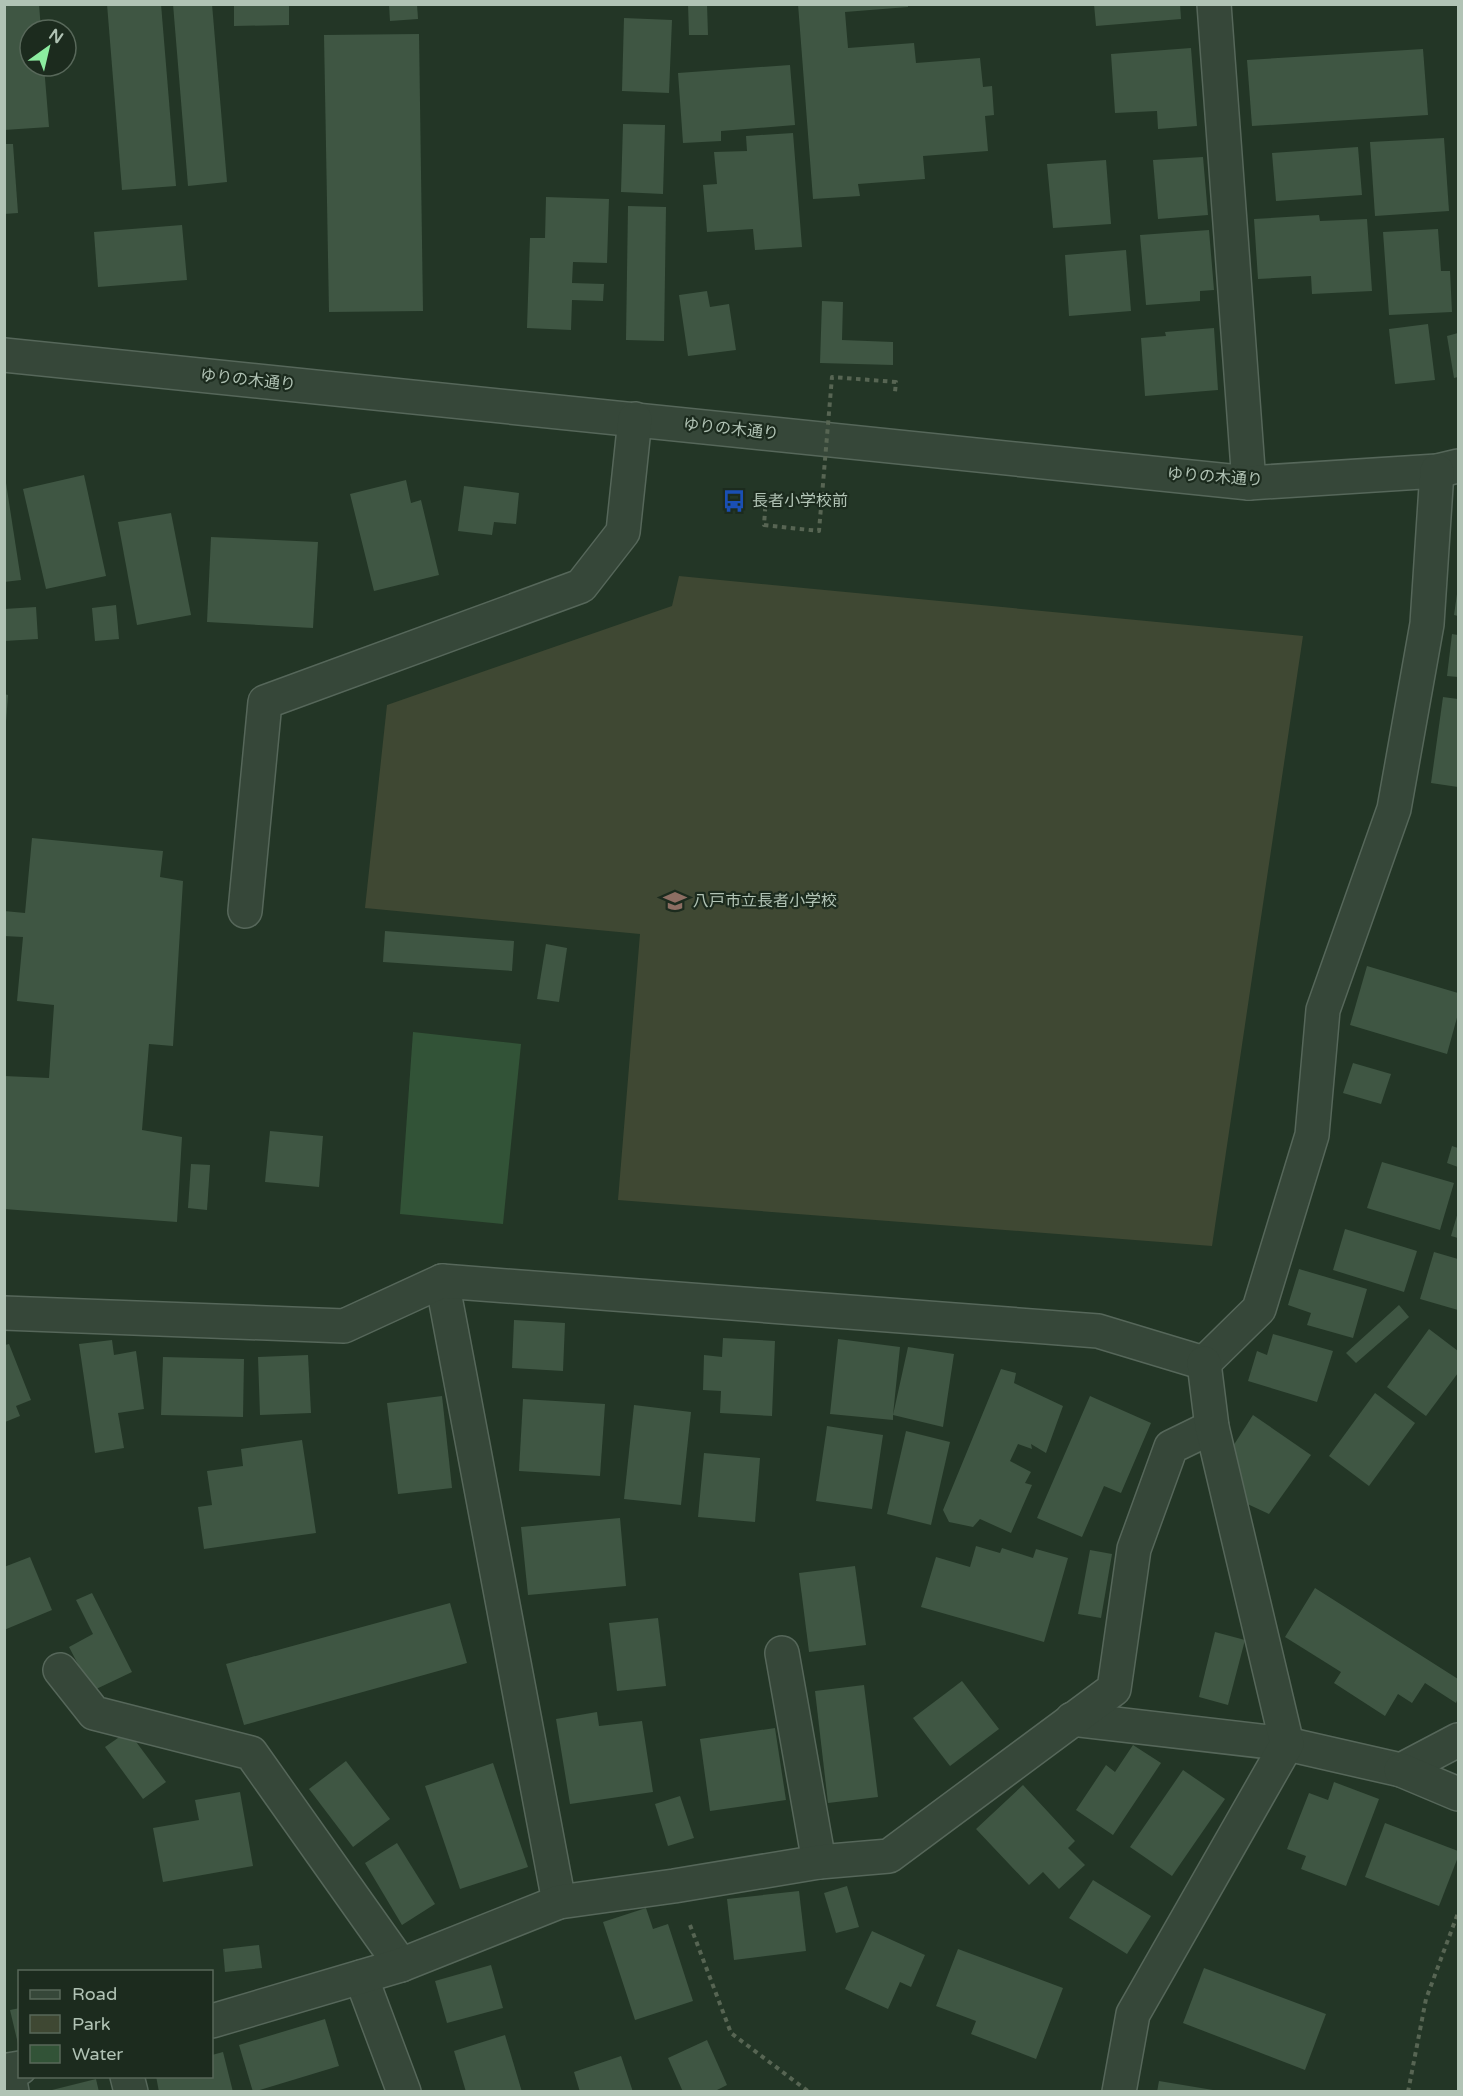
<svg xmlns="http://www.w3.org/2000/svg" width="1463" height="2096" viewBox="0 0 1463 2096" font-family="'Varela Round','Noto Sans JP',sans-serif">
<rect width="100%" height="100%" fill="#233626"/>
<!-- green -->
<path fill="#3f4833" d="M679,576l624,60 -91,610 -594,-46 22,-266 -275,-26 22,-203 285,-99z"/>
<!-- water -->
<path fill="#325337" d="M413,1032l108,12 -18,180 -103,-10z"/>
<!-- building -->
<g fill="#3f5643">
<path d="M4,4h35l2,26h-11v36h14l5,61 -45,3z"/>
<path d="M107,4h54l15,182 -54,4z"/>
<path d="M173,4h39l15,178 -39,4z"/>
<path d="M234,4h55v21l-55,1z"/>
<path d="M389,4h28l1,15 -28,2z"/>
<path d="M688,4h19l1,31h-19z"/>
<path d="M798,4h110v3l-63,5 3,36 66,-5 2,20 64,-5 3,29 9,-1 2,29 -9,1 3,35 -65,5 2,23 -67,5 2,12 -47,3z"/>
<path d="M1094,4h86l1,15 -85,7z"/>
<path d="M624,18l48,2 -3,73 -47,-2z"/>
<path d="M419,34l4,277 -94,1 -5,-277z"/>
<path d="M1191,48l6,78 -39,3 -1,-18 -42,2 -4,-59z"/>
<path d="M1423,49l5,66 -176,11 -5,-66z"/>
<path d="M790,65l5,60 -74,6v10l-38,2 -5,-70z"/>
<path d="M623,124l42,1 -2,69 -42,-2z"/>
<path d="M793,133l9,114 -47,3 -2,-21 -46,3 -4,-47 14,-1 -3,-32 33,-1 -1,-15z"/>
<path d="M1444,138l5,73 -74,5 -5,-74z"/>
<path d="M4,144h9l5,69 -14,1z"/>
<path d="M1358,147l4,48 -86,6 -4,-48z"/>
<path d="M1203,157l5,58 -50,4 -5,-59z"/>
<path d="M1106,160l5,64 -58,4 -6,-64z"/>
<path d="M546,197l63,2 -2,64 -34,-1 -1,21 32,1 -1,17 -31,-1 -1,30 -44,-2 3,-90h15z"/>
<path d="M628,206l38,1 -2,134 -38,-1z"/>
<path d="M1319,215l1,6 47,-2 5,72 -60,3 -1,-18 -53,3 -4,-60z"/>
<path d="M182,225l5,55 -89,7 -4,-55z"/>
<path d="M1438,229l3,42h9l2,41 -63,3 -6,-83z"/>
<path d="M1209,230l5,60 -14,1v10l-54,4 -6,-70z"/>
<path d="M1126,250l5,61 -62,5 -4,-61z"/>
<path d="M707,291l3,16 19,-3 7,46 -48,6 -9,-61z"/>
<path d="M822,301l21,1 -1,38 51,2v23l-73,-2z"/>
<path d="M1428,324l7,56 -40,4 -6,-55z"/>
<path d="M1214,328l4,62 -73,6 -4,-58 25,-2 -1,-4z"/>
<path d="M1458,333v44l-4,1 -7,-42z"/>
<path d="M4,470l17,110 -17,2z"/>
<path d="M84,475l22,101 -60,13 -23,-100z"/>
<path d="M406,480l5,23 10,-3 18,75 -65,16 -24,-97z"/>
<path d="M464,486l55,7 -3,31 -22,-2 -2,13 -34,-4z"/>
<path d="M171,513l20,102 -54,10 -19,-103z"/>
<path d="M211,537l107,5 -5,86 -106,-6z"/>
<path d="M1457,594h1v22l-4,-1z"/>
<path d="M116,605l3,34 -24,2 -3,-33z"/>
<path d="M36,607l2,32 -34,2v-32z"/>
<path d="M1452,634l6,1v42l-11,-1z"/>
<path d="M4,694l4,1 -2,27h-2z"/>
<path d="M1443,697l15,2v88l-27,-4z"/>
<path d="M32,838l131,13 -3,26 23,4 -10,165 -24,-2 -7,86 40,7 -5,85 -173,-13v-133l45,2 5,-73 -37,-4 6,-64 -19,-1v-25l21,2z"/>
<path d="M385,931l129,10 -2,30 -129,-9z"/>
<path d="M546,944l21,4 -8,54 -22,-3z"/>
<path d="M1367,966l91,27v21l-11,40 -97,-29z"/>
<path d="M1353,1063l38,11 -10,30 -38,-11z"/>
<path d="M270,1131l53,5 -4,51 -54,-5z"/>
<path d="M1452,1146l6,2v19l-11,-4z"/>
<path d="M1382,1162l72,21 -14,47 -73,-22z"/>
<path d="M191,1164l19,1 -3,45 -19,-2z"/>
<path d="M1458,1212v26l-7,-2z"/>
<path d="M1345,1229l72,22 -13,41 -71,-22z"/>
<path d="M1434,1252l24,7v51l-38,-11z"/>
<path d="M1299,1269l68,20 -14,49 -46,-13 4,-12 -23,-8z"/>
<path d="M1399,1305l10,12 -53,46 -10,-10z"/>
<path d="M514,1320l51,3 -2,48 -51,-3z"/>
<path d="M1429,1329l29,22v22l-32,43 -39,-29z"/>
<path d="M1273,1334l60,17 -16,51 -69,-21 9,-30 10,4z"/>
<path d="M723,1338l52,3 -3,75 -52,-3 1,-22 -18,-1 1,-35 18,2z"/>
<path d="M838,1339l62,8 -7,68 15,-68 46,7 -11,73 -50,-12v5l-63,-6z"/>
<path d="M112,1340l2,15 22,-4 8,58 -26,4 6,35 -29,5 -16,-109z"/>
<path d="M9,1344l22,56 -15,6 4,10 -15,6v-77z"/>
<path d="M308,1355l3,58 -51,2 -2,-58z"/>
<path d="M163,1357l81,2 -1,58 -82,-2z"/>
<path d="M1001,1369l15,4 -2,10 49,23 -17,47 -15,-9 1,5 -14,-5 -8,17 21,11 -6,11 7,2 -21,48 -31,-14 -7,8 -24,-5 -6,-12z"/>
<path d="M1375,1393l40,30 -46,63 -40,-30z"/>
<path d="M442,1396l10,92 -54,6 -11,-91z"/>
<path d="M1090,1396l61,27 -30,70 -17,-7 -22,51 -45,-19z"/>
<path d="M523,1399l82,5 -5,72 -81,-5z"/>
<path d="M634,1405l57,7 -10,93 -57,-6z"/>
<path d="M1253,1415l58,40 -42,59 -28,-13 -15,-44z"/>
<path d="M827,1426l56,9 -11,74 -56,-8z"/>
<path d="M906,1431l44,11 -19,83 -44,-11z"/>
<path d="M302,1440l14,93 -112,16 -6,-42 14,-2 -5,-34 36,-5 -2,-17z"/>
<path d="M704,1453l56,5 -5,64 -57,-5z"/>
<path d="M620,1518l6,68 -98,9 -7,-68z"/>
<path d="M976,1546l24,7 2,-5 31,10 3,-9 32,9 -24,84 -123,-35 15,-50 34,10z"/>
<path d="M1090,1550l22,4 -11,64 -23,-4z"/>
<path d="M30,1557l22,53 -48,20v-63z"/>
<path d="M855,1566l11,79 -57,7 -10,-79z"/>
<path d="M1315,1588l143,91v19l-2,5 -31,-20 -13,20 -14,-9 -13,22 -51,-33 7,-11 -56,-35z"/>
<path d="M92,1593l40,79 -40,19 -23,-44 24,-13 -17,-34z"/>
<path d="M450,1603l17,60 -223,62 -18,-61z"/>
<path d="M658,1618l8,68 -49,5 -8,-68z"/>
<path d="M1215,1632l30,8 -17,65 -29,-8z"/>
<path d="M962,1681l37,48 -49,37 -37,-48z"/>
<path d="M864,1685l14,112 -50,6 -13,-112z"/>
<path d="M597,1712l2,14 43,-5 11,71 -83,12 -14,-85z"/>
<path d="M775,1728l11,72 -76,11 -10,-72z"/>
<path d="M128,1731l38,51 -23,17 -38,-52z"/>
<path d="M1133,1745l28,18 -48,72 -37,-25 30,-45 9,7z"/>
<path d="M346,1761l44,58 -37,28 -44,-58z"/>
<path d="M493,1763l35,104 -68,22 -35,-103z"/>
<path d="M1183,1770l42,29 -53,77 -42,-29z"/>
<path d="M1334,1782l45,17 -33,87 -45,-17 5,-13 -19,-7 22,-56 19,7z"/>
<path d="M1023,1785l52,56 -7,7 17,17 -26,24 -16,-17 -14,13 -53,-56z"/>
<path d="M240,1792l13,74 -90,16 -10,-54 46,-8 -4,-20z"/>
<path d="M680,1796l14,42 -26,8 -13,-42z"/>
<path d="M1385,1823l73,28v6l-19,49 -74,-29z"/>
<path d="M397,1843l38,61 -33,21 -37,-62z"/>
<path d="M1093,1880l58,36 -24,38 -58,-36z"/>
<path d="M847,1886l12,41 -23,6 -12,-40z"/>
<path d="M799,1891l7,60 -72,9 -7,-61z"/>
<path d="M646,1908l7,21 15,-5 25,77 -58,19 -32,-98z"/>
<path d="M872,1931l53,24 -14,32 -11,-5 -12,27 -43,-20z"/>
<path d="M259,1945l3,23 -37,4 -2,-23z"/>
<path d="M958,1949l105,39 -27,71 -65,-25 5,-13 -40,-15z"/>
<path d="M491,1965l12,43 -56,15 -12,-42z"/>
<path d="M1204,1968l122,46 -21,56 -122,-47z"/>
<path d="M20,2008v40h-1l-9,-38z"/>
<path d="M325,2019l14,47 -86,26 -14,-47z"/>
<path d="M505,2035l17,57h-56l-12,-41z"/>
<path d="M707,2040l20,45 -14,7h-30l-15,-34z"/>
<path d="M223,2052l10,40h-74l-3,-16h56v-21z"/>
<path d="M621,2056l12,36h-53l-6,-20z"/>
<path d="M96,2079l3,13h-51v-1z"/>
<path d="M1159,2081l54,9v2h-56z"/>
</g>
<g fill="none" stroke-linecap="round" stroke-linejoin="round">
<!-- minor casing -->
<g stroke="#56675a" stroke-width="36">
<g id="minor">
<path d="M1214,4l35,479"/>
<path d="M4,355l1245,128 188,-12 21,-5"/>
<path d="M245,911l20,-209 316,-116 42,-54 12,-113"/>
<path d="M442,1281l117,621"/>
<path d="M4,1313l340,13 98,-45 656,50 106,32"/>
<path d="M1204,1363l55,-54 53,-174 11,-125 71,-201 33,-185 10,-153"/>
<path d="M782,1653l37,209"/>
<path d="M60,1670l34,43 157,40 150,212"/>
<path d="M1072,1719l215,25 114,26 57,-30"/>
<path d="M1401,1770l57,24"/>
<path d="M361,1977l43,115"/>
<path d="M212,2021l189,-56 158,-63 115,-16 145,-24 70,-6 225,-167 20,-140 37,-102 41,-20"/>
<path d="M127,2076l4,16"/>
<path d="M12,2092l-4,-22 12,-2"/>
<path d="M1119,2092l14,-78 154,-270 -75,-317 -8,-64"/>
</g>
</g>
<!-- path -->
<g stroke="#576553" stroke-width="4" stroke-dasharray="4.5 4.5" stroke-linecap="butt">
<path d="M690,1925l41,108 78,59"/>
<path d="M1408,2092l18,-93 32,-86"/>
</g>
<!-- minor -->
<use href="#minor" stroke="#364739" stroke-width="33"/>
<!-- path-bridge -->
<path stroke="#576553" stroke-width="4" stroke-dasharray="4.5 4.5" stroke-linecap="butt" d="M766,498l-2,27 55,6 13,-154 64,5 -1,10"/>
</g>
<!-- icons -->
<defs>
<g id="bus-bare" transform="scale(1.8)"><path d="M-5-6H5V4H4V6H2V4H-2V6H-4V4H-5ZM-3.5-4V0h7V-4ZM-3.5 1.2v1.5H-2V1.2ZM2 1.2v1.5H3.5V1.2Z" fill="#1a4fb4" stroke="#1c2b1e" stroke-width="2.5" paint-order="stroke"/></g>
<g id="school-bare" transform="scale(1.8)"><path d="M0-5L7-2L0 1L-7-2ZM-4 1L0 2.5L4 1V4Q0 6-4 4Z" fill="#8d6e63" stroke="#1c2b1e" stroke-width="2.5" paint-order="stroke"/></g>
</defs>
<g fill-rule="evenodd">
<use href="#bus-bare" x="734" y="501"/>
<use href="#school-bare" x="675" y="901"/>
</g>
<g text-anchor="middle" dominant-baseline="central" stroke-width="4.5" stroke-linejoin="round" paint-order="stroke">
<!-- street labels -->
<g font-size="16" fill="#b1c3b5" stroke="#1c2b1e">
<text transform="translate(248 380) rotate(6)">ゆりの木通り</text>
<text transform="translate(731 429) rotate(6)">ゆりの木通り</text>
<text transform="translate(1215 477) rotate(4)">ゆりの木通り</text>
</g>
<!-- poi labels -->
<g font-size="16" fill="#b1c3b5" stroke="#1c2b1e" text-anchor="start">
<text x="752" y="501">長者小学校前</text>
<text x="693" y="901">八戸市立長者小学校</text>
</g>
</g>
<!-- border -->
<rect width="1463" height="2096" fill="none" stroke="#b1c3b5" stroke-width="12"/>
<!-- legend -->
<rect x="18" y="1970" width="195" height="108" fill="#1c2b1e" stroke="#58685a" stroke-width="1.5"/>
<rect x="30" y="1990" width="30" height="9" fill="#364739" stroke="#58685a" stroke-width="1.5"/>
<text x="72" y="2000" font-size="18" fill="#b1c3b5">Road</text>
<rect x="30" y="2015" width="30" height="18" fill="#3f4833" stroke="#58685a" stroke-width="1.5"/>
<text x="72" y="2030" font-size="18" fill="#b1c3b5">Park</text>
<rect x="30" y="2045" width="30" height="18" fill="#325337" stroke="#58685a" stroke-width="1.5"/>
<text x="72" y="2060" font-size="18" fill="#b1c3b5">Water</text>
<!-- north arrow -->
<g transform="translate(48 48) rotate(34)"><circle r="28" fill="#1c2b1e" stroke="#58685a" stroke-width="1.5"/>
<path d="M0-4.5L10 22L0 15L-10 22Z" fill="#8ceca0"/>
<text y="-9" font-size="16" font-weight="bold" text-anchor="middle" fill="#b1c3b5">N</text>
</g>
</svg>
